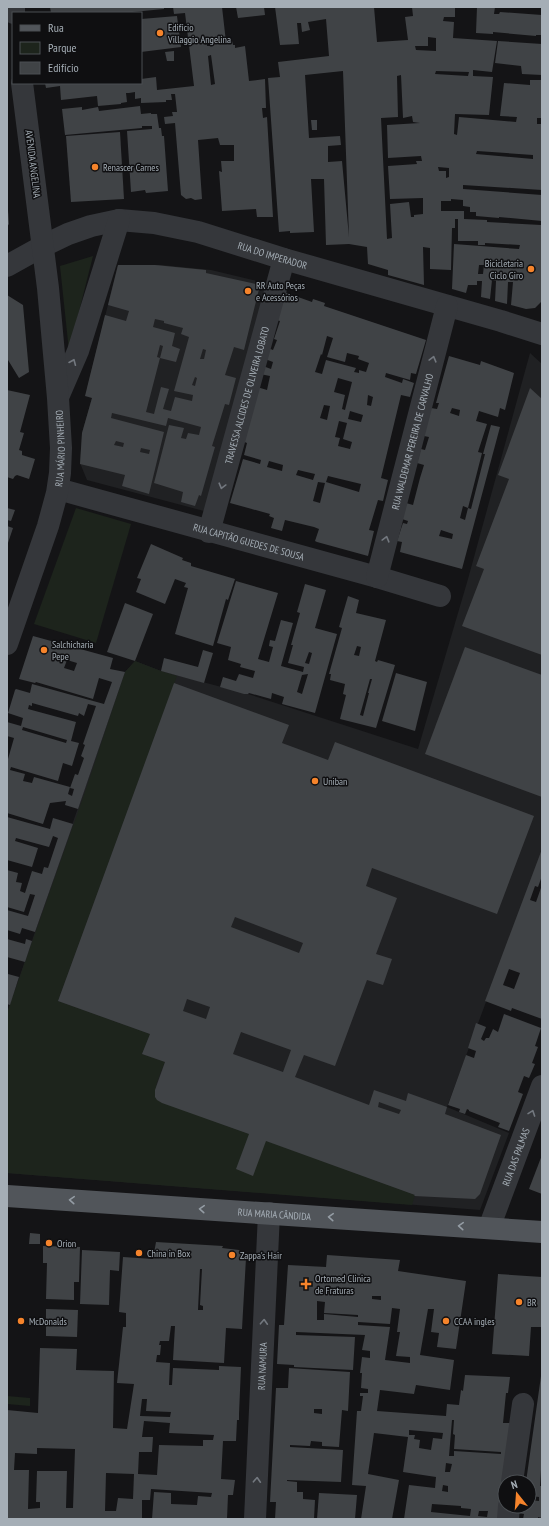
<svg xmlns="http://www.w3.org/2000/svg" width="549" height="1526" viewBox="0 0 549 1526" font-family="'PT Sans Narrow',sans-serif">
<rect width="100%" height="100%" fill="#141416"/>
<!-- built -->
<g fill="#202123">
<path d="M118,265h43l50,5 58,14 -65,227 -117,-31 -7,-17 2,-30 10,-35 -5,-10z"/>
<path d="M530,353l12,11v487l-95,256 62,26 -29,77 -473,-37v-160l118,-341 10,-11 26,10 87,23 170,55 50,-170z"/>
</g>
<!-- green -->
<g fill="#1d241c">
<path d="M93,256l-24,95 -9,-85z"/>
<path d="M76,508l55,16 -35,119 -62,-19z"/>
<path d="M135,661l26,10 16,5 -119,325 92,33 -8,20 23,8c-4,11 -15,30 -6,39l256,94 -3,10 -405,-32v-160l78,-221 40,-120z"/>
<path d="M7,1396l23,2v8l-23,-2z"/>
</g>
<!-- building -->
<g fill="#404346" fill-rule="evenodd">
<path d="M50,7h114v2l-42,4h-71z"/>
<path d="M173,7h49l4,35 6,-1 1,4h2v3l10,-2 4,35 16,-2 1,29h-4l1,10 4,-1 6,100h-16l-1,-8 -34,2 -3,-40 3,1 -1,-11h13v-16h-14l-2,-7 -20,2 4,59 -7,1 -4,-2 -5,1 -5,-4 -6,-72 -10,1 -1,-7 9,-1 -1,-4h5l-2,-18h-4l1,6h-6v2l-25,1v-5l-6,1v-7l-6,1h-3l1,9 -6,1v1l-23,2 -1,-10 -36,4 -1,-14 -14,2 -1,-5h96v-4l15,-2 1,13 37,-4 -9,-73 -11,1zM206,37h3l2,9h-4zM211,55l4,29 -4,1 -3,-29z"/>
<path d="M236,7h28l1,8 -27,3z"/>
<path d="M275,7h99l3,35 31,-2 -3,-23 8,-1 -1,-9h43v10h-11l-1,4 11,1 -1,16 44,3 -5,31 -19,-2v6l20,1 -4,38 -34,-1 -1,20 3,1 2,-18 57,5 1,-5 -17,-1 4,-33 26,2v-5h12v38h-5v6h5l-1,32h1v34l-79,-5v4l79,6v26l-43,-4v1l-23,-2v-4h-6v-5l-7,-1v-6l-12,-1v2h-10v10h23v8l23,1v2l54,3 1,-3v73h-1v7l-6,6 -9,1 -15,-4 2,-23h-5l-1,22 -12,-3 1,-20 -4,-1 -2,19 -9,-2 1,-16h-5v4h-9l-2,8 -14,-4 2,-45 65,5 1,-4 -35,-2v2h-7v-4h-20v-22h-3v9h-3l-1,42 -21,-1v-21l-7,-1 1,38 -36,-10v-5l-20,-6 -1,-17 -18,-3 -23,1 -2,-66h-13l3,53 -24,1v-2l-11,1 -11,-154 12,-1 -2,-15 51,-6 -3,-37 -18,3 2,8 -8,2 -1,-9h-4l2,21 -19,1zM428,37l8,1v13l-20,-1 -1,-4h13zM343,71l6,166 -7,-76 -14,1v-16l13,-1 -1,-9 -31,2 -4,-63zM436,71l33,1 -1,4 -33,-2zM401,75l2,43 9,-2 1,6 7,1 -33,2 1,33 33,-2 1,5h-6l1,3 -29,2 2,33 33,-1v16l-9,1v2h-3l-2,-15 -19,2 2,34 -5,1 -6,-121 17,-1 -1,-41zM477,151l56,4v4l-57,-5zM438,167l11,1v9l-3,1v-7h-7zM479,265h5l-1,9h-5z"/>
<path d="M477,7h18l-1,7h5l1,-2 42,3v20h-6v1l-43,-4v2l-17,-1z"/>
<path d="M177,16l4,31 -40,5v-33z"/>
<path d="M498,41l44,3v31l-20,-1 -1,-8 -26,-3z"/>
<path d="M174,51v10h-7l-2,-9z"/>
<path d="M140,106l1,8 10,-1v1h6l2,14h2l1,8h2l4,55 -22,2 -1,-3 -14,2 -4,-61 25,-2v-3h-10v2l-77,7 -3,-26 20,-2v3l16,-3 1,4z"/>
<path d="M311,120h6v10h-5z"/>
<path d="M120,132l4,67 -53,3 -5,-66z"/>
<path d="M7,210h1l1,14 -2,3z"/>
<path d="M118,265h37l51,5v3l54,12 -16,65 -10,-3 -9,28 11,3 -7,27 -4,-1 -8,26 -5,16 3,1 -14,49 -2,-1 -4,11 -14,-4 2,-10 -29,-9 15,-58 15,3 -3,10 5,1 2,-6 11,2 2,-8 -33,-9 -2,8 -54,-13 -1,5 53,14 -15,62 -27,-8 3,-11 -45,-11 2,-31 10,-35 -7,-2 20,-81 21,6 3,-10 -21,-6zM155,319l9,2v2l19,5 -2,6 8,3 -15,54 19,4 -1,6 -17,-4 -4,14 -8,-2 6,-20 -8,-2 -7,27 -8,-2 14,-54 16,4 4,-13 -8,-3 3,-13 -22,-6zM160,345l3,1 -3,12 -3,-1zM203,349l3,1 -2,9h-4zM195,377l2,1 -2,8 -3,-1zM116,441l8,2 -1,4 -9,-2zM141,448l9,2 -1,4 -9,-2z"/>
<path d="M284,292l28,10 1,-3 12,4 -1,3 102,34 -10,34 -5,-1 -1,7 -24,-7 -1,4 17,6 1,-4 11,4 -4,14 -9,-2 -20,83 7,2 -5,21 -5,-1 -9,30 5,1 -6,25 -51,-14 -2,-1 4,-12 -5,-2 -29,-7 -3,11 -11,-3 3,-10 -5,-2 1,-2 -40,-11 13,-44 17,5 1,-4 -17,-5 3,-12 -5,-2 15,-54 10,3 3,-14 -10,-2 3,-8 8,3 2,-7 -8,-3 3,-11 5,2 4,-10 -3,-1 6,-18 -4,-1zM327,336l6,2 -6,19 18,5 2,-9 12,3 -1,3 11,4 -3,9 -7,-2v3l-5,-1 2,-4 -30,-8 -4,14 -7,-2 6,-18 1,1zM338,378l14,4 -7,28 -3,-1 3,-14 -11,-3zM368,395l5,2 -2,9 -4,-1zM324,405l6,1 -3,14 -7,-2zM350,411l13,4 -2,7 -13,-3zM339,421l8,2 -4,16 9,3 -2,7 -12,-3 2,-8 -5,-1zM269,461l14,4 -1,6 -15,-4zM298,470l17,4 -2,6 -17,-5zM328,476l33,8 -2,8 -33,-10zM318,482l7,1 -5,20 -7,-2z"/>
<path d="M7,295l16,10 6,67 -10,6 -11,-18 -1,1z"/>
<path d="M449,356l31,9 1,-4 33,12 -9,37 -5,-2 -2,9 -19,-6 -3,10 11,3 -9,28 4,1 -14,55 -5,-2 -3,12 5,2 3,-12 3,1 14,-55h-2l8,-29 9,2 -38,142 -62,-17 2,-10 -5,-1 6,-18 4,1 1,-3 -6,-2 4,-16 7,2 7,-27 4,-13 -7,-2 4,-14 4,1 4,-13 -5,-1 7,-28 6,1 2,-6h-3zM452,408l8,2 -1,6 -9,-3zM441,530l12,4 -1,5 -13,-3z"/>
<path d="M530,388l12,11v256l-80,-29 22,-57 -8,-3 33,-87 -11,-4z"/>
<path d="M7,390l23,5 -10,37 4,1 -5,17 3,1v4l13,4 -6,20 -12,-4 -2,1 -2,3 -6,-2z"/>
<path d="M7,508l8,2 -4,11 -4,-1z"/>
<path d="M7,526l6,2 -6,18z"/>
<path d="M151,544l32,14 -1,2 9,3v3l44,13 -7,21 -2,-1 -13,47 -38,-12 13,-46 -4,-1 2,-4 -11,-4 -10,25 -29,-12 5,-13 -4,-1z"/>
<path d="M236,581l42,12 -20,66 11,3 4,-15 -4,-1 1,-6 5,1 6,-21 12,3 -12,43 22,6 1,-5 -16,-4 5,-18h-2l9,-32 -3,-1 8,-28 21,6 -11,38 22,6 -22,79 -33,-9 2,-7 -12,-4 -1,6 -22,-6 -1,1h-4l-24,-7 3,-10 13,4 3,-7 14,4 2,-7 -15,-4 1,-3 -13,-4 3,-13 -14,-4zM309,652l3,1 -3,11 -4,-1zM308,674l-6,20 -5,-2 5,-17z"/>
<path d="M348,596l11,4 -3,13 30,7 -11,41 2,1 1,-2 17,5 -19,63 -36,-9 6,-24 -3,-1 2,-10 -15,-4 1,-6h-2l13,-46 -3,-1zM357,646l4,1 -2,9 -5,-1zM370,679h2l-4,14h1l-6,23 -3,-1z"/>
<path d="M125,603l28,11 -18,47 -28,-9z"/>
<path d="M33,636l80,22 -3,11 15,3 -47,137 -13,-4 1,-4 -16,2 -7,21 -36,-11v-55l1,1 6,-21 -7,-2v-14l14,4 2,-8 -15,-5 7,-23 1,-1 14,4 2,-9 72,20 8,-22 -13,-4 -6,21 -57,-17 -1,1 -16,-4zM67,660l10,3 -3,8 -10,-3zM32,703l46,13 1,-3 5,3 4,-12 8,2 -13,38 2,1 -4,11 3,2 -6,17 -3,-1 -5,14 4,1 -2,7 -4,-2 2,-7 -36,-10 -2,6 -9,-2 2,-7 -15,-4 1,-3 47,14 5,-18 9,3 7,-23 -8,-2 5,-19 -48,-13 1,-4 3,1zM23,727l44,13 -1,3 -44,-13z"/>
<path d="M465,647l77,28v122l-117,-43z"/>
<path d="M203,650l10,3 -9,30 -43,-12 3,-13 34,9z"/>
<path d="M396,673l31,9 -12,49 -33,-10z"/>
<path d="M174,683l115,42 -7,18 46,17 7,-18 199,74 -37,98 -125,-46 -6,18 31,12 -21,56 16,5 -9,26 -16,-5 -32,86 -31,-11 -9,22 74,28 5,-15 32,11 2,-8 39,14 -2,7 56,21 -21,59 -5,5 -61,-3 1,-1 -149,-54 -13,35 -17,-7 13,-35 -87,-31 -5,-3 -2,-3v-7l10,-28 -23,-8 8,-20 -92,-33zM235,917l68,26 -4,10 -68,-26zM187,999l23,8 -4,12 -23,-8zM241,1032l50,18 -8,22 -50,-18zM379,1102l22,8 -2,4 -21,-7z"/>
<path d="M7,817l43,12 3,-11 20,6 -38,108 -13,-4 -2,6 -13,-4v-20l21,6 7,-21 -5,-1 -6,18 -17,-5v-37l11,3 -2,9 6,1 -2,8 5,2 7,-22 10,3 2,-7 4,1 10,-30 -5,-2 -4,11 -33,-9 -1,3 23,7 -6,19 -25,-7z"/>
<path d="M542,849v27l-4,11 -3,-1 -5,14 6,2 6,-17v134l-30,-11 -1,3 -26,-10zM509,969l11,4 -6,16 -11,-4z"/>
<path d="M7,939l18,5 1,-5 6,2 -7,21 -18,-5z"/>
<path d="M8,974l11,3 -9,28 -3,-1z"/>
<path d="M504,1014l37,14 -6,18 3,1 -6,16 3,1 -6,14 -5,-2 -6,16 5,2 -14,37 -11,-4 2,-4 -31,-12v-1l-2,-1 -2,5 -6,-2 1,-3 -12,-4 18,-50 8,3 2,-7 -8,-3 8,-25 10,4 -5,12 3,2 2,-3h3l4,-9 5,3z"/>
<path d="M542,1155v39l-13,-5z"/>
<path d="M30,1233l10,1v10h-11z"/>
<path d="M156,1242l67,4 -1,2 17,2 7,8 -4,71 -16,-1 -2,35 -51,-3 2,-34h-4l-2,15h-9l-1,4h2l-1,10h-3l-1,7 14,1 -1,22h3l1,-17 46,2v-4l22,1 -2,47v6h-2l-1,21h-13l-2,38 14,1 -2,15h-5l-1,24h-75l2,-27 17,1v11l26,1 1,-9 13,1 1,-4 -61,-4 -1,11h-8v19h-135v-109l31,3 2,-65 37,1 -1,21 38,1 -1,57 14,1 7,-45 -17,-1 6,-56h3v-14l-7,-1 4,-55 30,2zM200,1269h2l-2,36 3,1v4h-5zM142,1399h5l-1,12 25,1 -1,5 -30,-1zM144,1421l26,2 -1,10 45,2 -1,5h-10v6l-44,-1 -2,30 -19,-1 1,-22h13l1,-15h-11zM37,1448l38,1 -2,59h-7l1,-37h-30l-1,31h4v6l-12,1 1,-39h-15l1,-17 22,1zM106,1473l28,1 -1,25 -15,-1 -2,13h-11z"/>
<path d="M43,1246l37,1 -1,35h-5v18l-28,-1 1,-36h-4z"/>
<path d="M82,1250l38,2 -1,19 -9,-1 -1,35 -29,-1z"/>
<path d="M327,1255l73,5 -2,11 68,10 -10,68 -19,-2 2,-14 -8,-1 3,-23h-6l-8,46 34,5 -4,30 -34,-5 -2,9 -34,-4 -3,21 69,5 1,-12 12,1 2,-15 2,1 2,-16 45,2 -2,16h-2l-3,30h9l-10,96h-98l5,-34 26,3 1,-11 -33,-5 5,-35 -34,-4 -6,41 31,6 -7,39h-31l5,-33 -14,-1 5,-74h4l2,-15h-3v-3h8v-4l-7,-1 1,-15h-2l2,-16 8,1v-7l-8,-1 3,-15 -69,-3v3l59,2 -2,33 -59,-3v-2l-17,-1 2,-39h5l4,-60 38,2zM372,1296h9v4l-9,-1zM317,1301l8,1 -1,11 34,2v2l-34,-3v6h-7zM392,1308l8,1 -3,23h3l-4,24 14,1v6l-25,-3 5,-33 -32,-2v-3l32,2zM452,1420h2l-1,14 2,1 -1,14 47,3v2l-47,-3v5h-5zM409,1430l34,3 -1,6 -9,-1 -2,12 -12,-2 1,-8 -6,-1 1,-4h-6zM446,1463l6,1 -2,8h-5zM443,1485l5,1v6l-6,-1zM432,1504l29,2v2l10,1 -1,7 -39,-4zM479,1511h9l-1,6 -9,-1z"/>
<path d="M498,1274l44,3v50h-11l-2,29 -37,-2z"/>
<path d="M46,1309l32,1 -1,27 -31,-1z"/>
<path d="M289,1368l61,4 -2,39 -6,-1 -3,37 -17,-1v-4l-11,-1 -1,5 -20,-1v2l53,3 -2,32 -54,-2v1l10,1v10h6v7l12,1 -1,19h-39l1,-17h-6l6,-114h12zM314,1409h8v5l-8,-1z"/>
<path d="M541,1376l1,78 -2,32h2v32l-4,-1v2h-15l1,-5 -6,-1 1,-7h10v-6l10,1v-4l-8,-1v3l-2,-1v-16h-3z"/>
<path d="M319,1493l38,2 -2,24h-38z"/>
</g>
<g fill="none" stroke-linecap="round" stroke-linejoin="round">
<!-- minor -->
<g stroke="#35373b" stroke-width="22">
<path d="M14,7v6"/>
<path id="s1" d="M7,266l36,-20 25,-12 23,-8 28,-6 35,3 44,9 86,27 217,62 41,13"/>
<path d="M59,395l19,-44 41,-131"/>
<path id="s2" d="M58,489l319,88 63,19"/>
<path id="s3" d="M209,532l75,-273"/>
<path id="s4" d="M377,577l70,-271"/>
<path id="s5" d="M7,644l41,-118 9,-33 3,-20 1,-25 -3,-50 -10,-110 -26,-205"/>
<path id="s6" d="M489,1228l53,-142"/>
<path d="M512,1482l11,-78"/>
<path id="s7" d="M255,1519l14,-306"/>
<path d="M508,1519l1,-13"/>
</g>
<!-- major -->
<path stroke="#51555a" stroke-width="22" id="s8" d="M7,1196l535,36"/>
</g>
<!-- one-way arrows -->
<defs><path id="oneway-chevron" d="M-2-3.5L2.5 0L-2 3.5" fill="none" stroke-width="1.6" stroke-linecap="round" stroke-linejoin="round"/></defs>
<g stroke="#73787f">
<use href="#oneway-chevron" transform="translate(433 359) rotate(-75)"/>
<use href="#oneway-chevron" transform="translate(73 362) rotate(-67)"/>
<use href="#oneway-chevron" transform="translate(222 486) rotate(105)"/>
<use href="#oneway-chevron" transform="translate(386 539) rotate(-75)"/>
<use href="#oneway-chevron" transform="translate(532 1113) rotate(-70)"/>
<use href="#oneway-chevron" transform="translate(264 1322) rotate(-87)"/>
<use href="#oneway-chevron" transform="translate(257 1480) rotate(-87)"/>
</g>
<g stroke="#949ca4">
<use href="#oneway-chevron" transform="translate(72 1200) rotate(-176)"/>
<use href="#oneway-chevron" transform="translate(202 1209) rotate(-176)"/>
<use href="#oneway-chevron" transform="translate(331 1217) rotate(-176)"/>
<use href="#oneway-chevron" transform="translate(461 1226) rotate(-176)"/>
</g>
<!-- markers -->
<g fill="#f6842b" stroke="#0f0f11" stroke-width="1.5">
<circle cx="160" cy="33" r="4"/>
<circle cx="95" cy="167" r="4"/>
<circle cx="531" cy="269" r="4"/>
<circle cx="248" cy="291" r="4"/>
<circle cx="44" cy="650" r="4"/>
<circle cx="315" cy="781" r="4"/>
<circle cx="49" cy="1243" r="4"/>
<circle cx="139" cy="1253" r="4"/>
<circle cx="232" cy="1255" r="4"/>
<path d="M304 1278h4v4h4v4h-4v4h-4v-4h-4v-4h4z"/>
<circle cx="519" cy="1302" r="4"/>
<circle cx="21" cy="1321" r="4"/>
<circle cx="446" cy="1321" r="4"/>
</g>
<g text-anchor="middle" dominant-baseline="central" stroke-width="3" stroke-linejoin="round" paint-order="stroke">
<!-- poi labels -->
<g font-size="10" fill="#a5aeb6" stroke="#0f0f11" text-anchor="start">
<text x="168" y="27">Edifício<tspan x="168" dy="12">Villaggio Angelina</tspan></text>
<text x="103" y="167">Renascer Carnes</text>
<text x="523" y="263" text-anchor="end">Bicicletaria<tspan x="523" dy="12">Ciclo Giro</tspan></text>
<text x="256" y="285">RR Auto Peças<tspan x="256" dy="12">e Acessórios</tspan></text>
<text x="52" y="644">Salchicharia<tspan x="52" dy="12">Pepe</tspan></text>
<text x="323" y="781">Uniban</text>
<text x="57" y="1243">Orion</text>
<text x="147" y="1253">China in Box</text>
<text x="240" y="1255">Zappa's Hair</text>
<text x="315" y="1278">Ortomed Clinica<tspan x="315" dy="12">de Fraturas</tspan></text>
<text x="527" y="1302">BR</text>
<text x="29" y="1321">McDonalds</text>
<text x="454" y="1321">CCAA ingles</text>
</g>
<!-- street labels -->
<g font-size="10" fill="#a5aeb6" stroke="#0f0f11">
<text transform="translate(33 164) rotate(83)">AVENIDA ANGELINA</text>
<text stroke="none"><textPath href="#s1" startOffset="280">RUA DO IMPERADOR</textPath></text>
<text stroke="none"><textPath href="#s3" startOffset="142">TRAVESSA ALCIDES DE OLIVEIRA LOBATO</textPath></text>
<text stroke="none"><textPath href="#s4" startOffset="140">RUA WALDEMAR PEREIRA DE CARVALHO</textPath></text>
<text stroke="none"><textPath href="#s5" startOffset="204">RUA MÁRIO PINHEIRO</textPath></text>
<text stroke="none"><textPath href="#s2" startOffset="198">RUA CAPITÃO GUEDES DE SOUSA</textPath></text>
<text stroke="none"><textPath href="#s6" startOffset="76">RUA DAS PALMAS</textPath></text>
<text stroke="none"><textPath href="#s8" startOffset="268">RUA MARIA CÂNDIDA</textPath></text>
<text stroke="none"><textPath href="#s7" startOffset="153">RUA NAMURA</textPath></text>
</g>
</g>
<!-- border -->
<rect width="549" height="1526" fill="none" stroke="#a5aeb6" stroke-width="16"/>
<!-- legend -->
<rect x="12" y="12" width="130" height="72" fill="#0f0f11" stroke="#4b4f53"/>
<rect x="20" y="25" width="20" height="6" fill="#51555a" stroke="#4b4f53"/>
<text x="48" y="32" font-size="12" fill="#a5aeb6">Rua</text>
<rect x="20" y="42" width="20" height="12" fill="#1d241c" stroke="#4b4f53"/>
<text x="48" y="52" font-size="12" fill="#a5aeb6">Parque</text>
<rect x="20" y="62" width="20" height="12" fill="#404346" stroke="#4b4f53"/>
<text x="48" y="72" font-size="12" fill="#a5aeb6">Edifício</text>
<!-- north arrow -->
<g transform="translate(517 1494) rotate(343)"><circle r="19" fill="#0f0f11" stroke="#4b4f53"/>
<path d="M0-3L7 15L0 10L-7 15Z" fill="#f6842b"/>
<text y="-6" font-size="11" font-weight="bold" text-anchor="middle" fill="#a5aeb6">N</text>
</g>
</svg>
